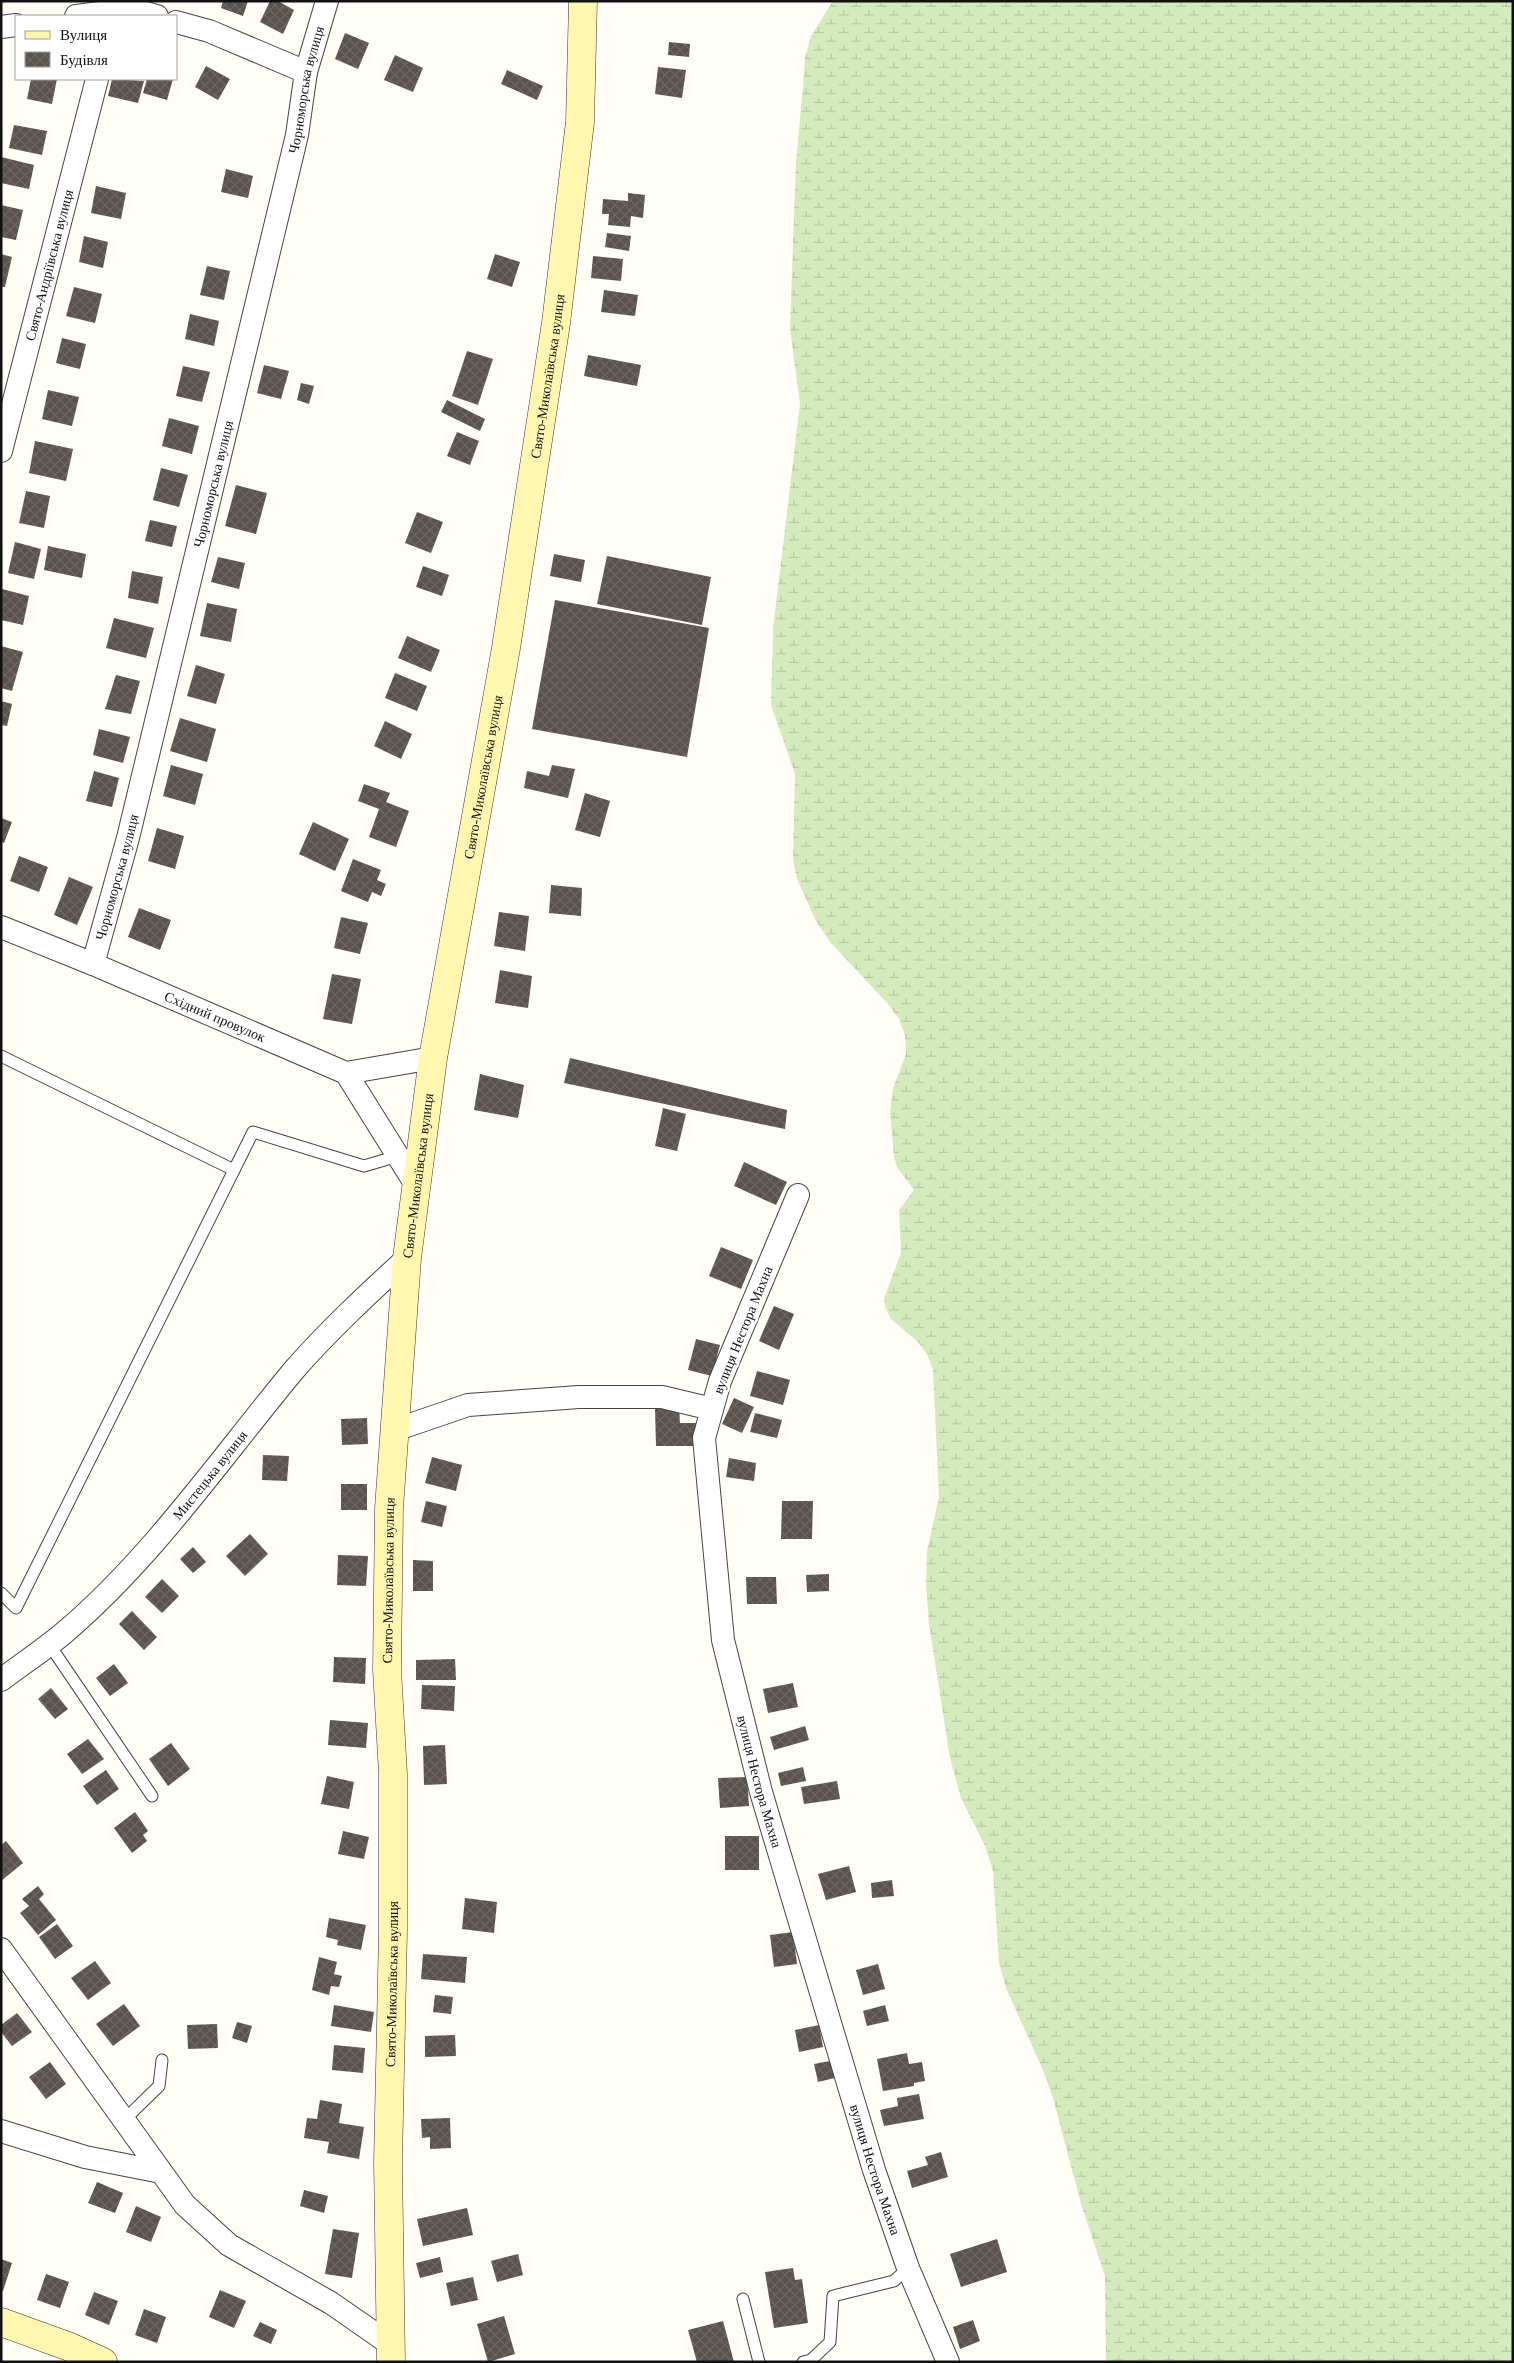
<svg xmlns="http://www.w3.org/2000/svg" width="1514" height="2363" viewBox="0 0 1514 2363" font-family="'Times New Roman',serif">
<defs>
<pattern id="wetland-marsh" width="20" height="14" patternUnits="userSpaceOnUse" patternTransform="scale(1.25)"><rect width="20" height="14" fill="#d5ebbd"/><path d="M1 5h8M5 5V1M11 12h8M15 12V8" fill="none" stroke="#b6c8a1"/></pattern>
<pattern id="building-cross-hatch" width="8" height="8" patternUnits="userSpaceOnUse" patternTransform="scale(1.25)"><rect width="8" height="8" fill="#5a524d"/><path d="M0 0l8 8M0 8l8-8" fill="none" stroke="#6d6662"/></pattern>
</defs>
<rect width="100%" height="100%" fill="#fffdf5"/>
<!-- wetland -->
<path fill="url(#wetland-marsh)" d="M833,1h680v2361h-407l-1,-86 -24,-72 -28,-106 -10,-28 -37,-82 -7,-25 -6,-92 -8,-25 -24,-48 -11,-40 -21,-134 -3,-39 1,-34 12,-54 -6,-127 -6,-16 -9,-12 -27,-23 -6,-12 -1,-9 17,-45 -2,-43 15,-20 -17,-23 -3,-10 -4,-45 3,-24 13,-34 -1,-19 -6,-16 -11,-15 -58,-62 -14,-21 -19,-42 -4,-19 2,-86 -24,-69 2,-76 27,-225 -10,-75 6,-167 7,-75 2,-29 6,-22z"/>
<!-- building -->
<g fill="url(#building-cross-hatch)">
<path d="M223,1h25l-5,15 -22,-8z"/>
<path d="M270,1h8l16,9 -11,24 -23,-12z"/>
<path d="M345,33l24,10 -11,26 -23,-10z"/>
<path d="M669,42l21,2 -1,13 -21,-2z"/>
<path d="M395,55l28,13 -10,24 -29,-12z"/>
<path d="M206,66l24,13 -12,21 -23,-13z"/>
<path d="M658,67l28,3 -4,28 -27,-4z"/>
<path d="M507,70l36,16 -6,14 -36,-16z"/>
<path d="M31,79h26l-5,25 -25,-5z"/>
<path d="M112,79l32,2 -6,22 -30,-7z"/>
<path d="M147,79h26l-6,21 -24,-7z"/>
<path d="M14,125l33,6 -5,24 -33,-7z"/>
<path d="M1,157l33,8 -5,24 -28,-6z"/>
<path d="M226,169l27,7 -5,22 -27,-6z"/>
<path d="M96,186l30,7 -5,26 -30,-6z"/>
<path d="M628,193l17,2 -2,23 -12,-2 -1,11 -22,-2 1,-11h-7l1,-15 25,2z"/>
<path d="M1,205l22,5 -7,30 -15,-3z"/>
<path d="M607,233l24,3 -2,15 -24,-4z"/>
<path d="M84,236l24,6 -5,26 -24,-6z"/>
<path d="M1,254l11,3 -7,30h-4z"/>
<path d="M495,254l25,8 -8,25 -25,-8z"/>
<path d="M593,256l30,3 -2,22 -30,-3z"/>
<path d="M207,266l23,5 -6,29 -24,-5z"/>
<path d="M74,287l28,7 -7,29 -29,-7z"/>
<path d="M604,290l34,5 -3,21 -34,-4z"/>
<path d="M190,314l29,7 -5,25 -29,-7z"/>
<path d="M62,338l24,6 -6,25 -24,-6z"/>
<path d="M467,351l26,8 -15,46 -26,-9z"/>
<path d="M588,355l53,10 -4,21 -53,-10z"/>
<path d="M264,365l25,6 -8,28 -24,-6z"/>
<path d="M183,366l27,6 -8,30 -26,-6z"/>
<path d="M301,383l13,3 -5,18 -12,-4z"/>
<path d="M48,390l31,7 -7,29 -30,-7z"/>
<path d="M447,400l38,19 -5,12 -39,-19z"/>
<path d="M169,418l30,8 -7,28 -30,-8z"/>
<path d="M457,432l22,9 -9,24 -23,-9z"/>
<path d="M35,441l38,8 -7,32 -37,-8z"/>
<path d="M161,468l27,7 -9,32 -26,-7z"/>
<path d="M236,485l31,8 -11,41 -31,-8z"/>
<path d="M26,491l24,5 -6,32 -25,-5z"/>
<path d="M417,512l26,10 -12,31 -26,-10z"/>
<path d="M150,520l27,6 -5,21 -27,-6z"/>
<path d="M15,542l26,7 -7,30 -26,-6z"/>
<path d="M48,546l38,8 -4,24 -38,-8z"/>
<path d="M554,554l31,6 -4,22 -31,-6z"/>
<path d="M607,556l104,21 -9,48 -105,-21z"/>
<path d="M218,557l27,6 -6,26 -28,-7z"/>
<path d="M423,566l26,9 -7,21 -26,-9z"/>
<path d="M132,571l31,6 -5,27 -30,-6z"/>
<path d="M2,589l27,7 -6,29 -22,-5z"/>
<path d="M555,600l154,28 -22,129 -155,-28z"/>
<path d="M207,603l30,6 -6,33 -31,-6z"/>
<path d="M114,618l40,10 -8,30 -40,-10z"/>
<path d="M407,636l33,14 -9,22 -33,-14z"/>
<path d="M1,646l22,6 -11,39 -11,-3z"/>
<path d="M196,665l29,9 -9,30 -29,-8z"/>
<path d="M395,673l32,13 -10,25 -32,-13z"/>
<path d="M116,675l24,6 -9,33 -26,-5z"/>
<path d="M1,701l11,3 -5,22 -6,-1z"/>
<path d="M180,718l36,11 -9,33 -37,-11z"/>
<path d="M385,721l27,13 -11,25 -27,-13z"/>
<path d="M99,729l31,8 -7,26 -30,-8z"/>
<path d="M171,765l32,9 -8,31 -32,-9z"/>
<path d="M552,765l23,4 -7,29 -44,-10 3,-17 22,5z"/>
<path d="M94,771l25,7 -7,29 -26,-6z"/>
<path d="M364,784l26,9 -4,9 23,9 -13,36 -27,-10 10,-28 -21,-8z"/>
<path d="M585,793l25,8 -10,36 -25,-7z"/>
<path d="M1,818l11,4 -8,21 -3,-1z"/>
<path d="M313,822l36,17 -14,32 -36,-17z"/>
<path d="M157,828l27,8 -9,33 -27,-8z"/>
<path d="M19,856l29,11 -9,25 -29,-11z"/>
<path d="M353,859l28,11 -4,10 9,4 -5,12 -9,-4 -4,10 -27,-11z"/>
<path d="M69,877l24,10 -16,38 -23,-10z"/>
<path d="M551,885l31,3 -1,28 -32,-3z"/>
<path d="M139,908l32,12 -11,30 -32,-13z"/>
<path d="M499,912l30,4 -4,35 -31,-5z"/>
<path d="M341,917l27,6 -8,31 -26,-6z"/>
<path d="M500,970l32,6 -4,32 -33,-5z"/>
<path d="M332,974l29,5 -9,45 -29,-5z"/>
<path d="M570,1058l217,52 -2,19 -221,-46z"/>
<path d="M480,1074l44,11 -6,33 -44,-8z"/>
<path d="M663,1108l23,6 -9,37 -22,-5z"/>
<path d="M744,1162l43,20 -11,23 -42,-19z"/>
<path d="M721,1247l32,13 -12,29 -32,-13z"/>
<path d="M774,1306l20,8 -15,36 -20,-9z"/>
<path d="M696,1339l24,6 -8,31 -24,-6z"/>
<path d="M757,1371l33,9 -7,25 -33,-9z"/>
<path d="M734,1398l20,9 -12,26 -20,-9z"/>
<path d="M655,1408h24l1,15h19v23h-43z"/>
<path d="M755,1413l27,7 -5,18 -27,-6z"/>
<path d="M367,1418l1,26 -26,1 -1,-26z"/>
<path d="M263,1455l26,1 -2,25 -25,-1z"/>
<path d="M432,1457l30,8 -6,26 -31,-8z"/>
<path d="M729,1458l27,5 -2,18 -28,-4z"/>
<rect x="341" y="1484" width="26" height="26"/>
<path d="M426,1501l21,5 -5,21 -21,-5z"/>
<path d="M782,1501h31l-1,38h-31z"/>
<path d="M250,1534l18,20 -23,22 -19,-20z"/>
<path d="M193,1547l13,15 -13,11 -13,-14z"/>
<path d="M338,1555l30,1 -2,30 -29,-1z"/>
<path d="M413,1560l20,1v30h-20z"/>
<path d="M829,1574v17l-22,1 -1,-17z"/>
<path d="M746,1577h30l1,27h-30z"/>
<path d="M162,1579l17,17 -17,17 -17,-16z"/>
<path d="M132,1611l25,26 -13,13 -25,-26z"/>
<path d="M334,1657l32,1 -1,26 -32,-2z"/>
<path d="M455,1659l1,21h-40v-20z"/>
<path d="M114,1664l14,19 -18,13 -14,-18z"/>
<path d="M793,1683l5,24 -30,6 -5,-24z"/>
<path d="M422,1685l33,1 -1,25 -33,-2z"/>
<path d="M51,1688l17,21 -13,10 -17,-20z"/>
<path d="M330,1720l38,3 -2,25 -38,-3z"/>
<path d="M805,1726l4,14 -35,10 -4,-13z"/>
<path d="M88,1739l16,20 -22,15 -15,-20z"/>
<path d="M171,1743l19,26 -22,17 -19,-27z"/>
<path d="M445,1745l2,39 -23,1 -1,-39z"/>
<path d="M803,1767l3,14 -25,5 -3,-13z"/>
<path d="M106,1770l13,19 -22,16 -14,-19z"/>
<path d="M327,1776l27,6 -5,27 -28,-5z"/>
<path d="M747,1777l2,29 -29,2 -2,-30z"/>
<path d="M837,1781l3,18 -36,5 -3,-17z"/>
<path d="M135,1812l13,19 -5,4 4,6 -15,12 -18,-25z"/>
<path d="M343,1831l26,6 -5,22 -26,-5z"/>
<rect x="725" y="1836" width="34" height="34"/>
<path d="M6,1841l17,22 -22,18v-36z"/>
<path d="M849,1866l7,26 -30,8 -8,-26z"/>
<path d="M892,1880l2,16 -22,2 -1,-15z"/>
<path d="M38,1886l6,8 -5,5 17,21 -18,15 -18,-22 9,-7 -7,-7z"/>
<path d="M465,1898l32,4 -3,31 -32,-4z"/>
<path d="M329,1918l37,7 -5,25 -24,-5 1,-5 -12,-3z"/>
<path d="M57,1924l16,22 -18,13 -16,-22z"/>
<path d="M793,1932l4,32 -23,3 -4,-32z"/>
<path d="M423,1954l44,3 -2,26 -44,-4z"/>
<path d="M319,1957l18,5 -3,12 8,2 -3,11 -8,-1 -2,9 -17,-5z"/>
<path d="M95,1961l16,22 -23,17 -17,-22z"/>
<path d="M878,1964l7,25 -22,6 -7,-25z"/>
<path d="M435,1995l18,2 -2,17 -18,-2z"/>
<path d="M124,2004l16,22 -27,20 -17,-22z"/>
<path d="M334,2005l40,7 -3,20 -40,-6z"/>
<path d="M885,2005l4,16 -22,5 -4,-15z"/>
<path d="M17,2013l15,19 -20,14 -11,-14v-7z"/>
<path d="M237,2022l15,4 -5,17 -15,-5z"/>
<path d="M217,2024l1,24 -30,1 -1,-24z"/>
<path d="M819,2025l4,22 -24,5 -4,-22z"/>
<path d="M455,2035l1,21 -31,1v-21z"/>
<path d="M334,2045l31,3 -2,25 -31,-3z"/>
<path d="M907,2053l2,11 13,-2 3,19 -11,2v3l-31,5 -6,-32z"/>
<path d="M835,2060l4,17 -21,5 -4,-18z"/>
<path d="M50,2062l16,22 -20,15 -17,-22z"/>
<path d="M919,2094l5,25 -40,7 -4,-16 18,-4 -1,-8z"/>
<path d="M320,2100l22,4 -3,19 25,4 -5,32 -32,-6 2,-11 -25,-4 3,-20 10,1z"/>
<path d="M450,2118l1,30 -21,1v-12l-8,1 -1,-19z"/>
<path d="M941,2152l7,25 -36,11 -5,-17 21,-6 -3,-8z"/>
<path d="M97,2182l26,11 -8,20 -27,-10z"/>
<path d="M304,2190l24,6 -4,17 -24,-7z"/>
<path d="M136,2206l25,11 -10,25 -25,-10z"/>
<path d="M467,2208l6,27 -50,11 -6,-27z"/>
<path d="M333,2229l26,4 -7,45 -27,-4z"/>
<path d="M997,2239l10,33 -46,15 -11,-33z"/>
<path d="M518,2254l5,21 -26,7 -6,-21z"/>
<path d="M440,2257l3,15 -23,6 -4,-15z"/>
<path d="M1,2259l11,4 -9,28h-2z"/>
<path d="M793,2268l2,12 7,-1 6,44 -34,5 -9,-56z"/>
<path d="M46,2274l23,8 -9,26 -23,-8z"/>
<path d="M473,2277l5,23 -27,6 -5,-23z"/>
<path d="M220,2290l26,11 -12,27 -25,-11z"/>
<path d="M94,2292l24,9 -9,24 -24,-10z"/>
<path d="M144,2309l22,8 -9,26 -22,-8z"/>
<path d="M504,2316l11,38 -27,8 -11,-38z"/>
<path d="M973,2320l7,21 -20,8 -7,-22z"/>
<path d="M723,2321l11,41h-37l-9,-32z"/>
<path d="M260,2322l17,8 -6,14 -18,-8z"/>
</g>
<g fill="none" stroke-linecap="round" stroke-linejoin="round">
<!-- lane casing -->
<g stroke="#444" stroke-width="13">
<g id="lane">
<path d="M1,1056l233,114"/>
<path d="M1,1593l15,15 237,-476 111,34 34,-10"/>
<path d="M49,1644l103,152"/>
<path d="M123,2121l36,-35 3,-26"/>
<path d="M743,2299l16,63"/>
<path d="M803,2362l8,-2 19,-18 3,-46 61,-15 14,-13"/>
</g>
</g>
<!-- street casing -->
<g stroke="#444" stroke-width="24">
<g id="street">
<path d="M76,16l55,-7 26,7"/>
<path d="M176,22l33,9 97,41"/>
<path d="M1,27l15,-2"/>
<path id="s1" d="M1,451l96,-372"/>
<path id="s2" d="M1,927l92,37 253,109 87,-15"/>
<path id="s3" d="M93,964l35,-126 169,-703 9,-63 21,-71"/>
<path d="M346,1073l70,112"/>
<path id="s4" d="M798,1195l-78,186 -16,57 19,202 38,152 113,378 34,98 40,94"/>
<path d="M395,1430l73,-25 111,-8h83l50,12"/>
<path id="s5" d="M1,1680c21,-16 44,-31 64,-48 88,-75 155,-173 229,-262 35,-40 74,-76 113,-112"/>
<path d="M1,1949l184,256 44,40 102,58 59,41"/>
<path d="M1,2131l84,26 76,15"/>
</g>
</g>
<!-- secondary casing -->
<g stroke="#333" stroke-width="29">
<g id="secondary">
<path d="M1,2322l69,25 33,15"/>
<path id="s6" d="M391,2362l-3,-200 5,-231v-157l-6,-104 2,-162 18,-250 26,-200 73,-410 50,-325 24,-201 3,-121"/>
</g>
</g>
<!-- lane -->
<use href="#lane" stroke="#fff" stroke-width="11"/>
<!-- street -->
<use href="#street" stroke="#fff" stroke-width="22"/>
<!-- secondary -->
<use href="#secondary" stroke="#fff6b0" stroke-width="28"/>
</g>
<g text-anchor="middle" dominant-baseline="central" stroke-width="5" stroke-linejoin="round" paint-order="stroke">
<!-- street labels -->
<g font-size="14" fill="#111" stroke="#fff">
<text stroke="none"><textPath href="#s3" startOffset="900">Чорноморська вулиця</textPath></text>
<text stroke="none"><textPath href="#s1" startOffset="192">Свято-Андріївська вулиця</textPath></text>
<text stroke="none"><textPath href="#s6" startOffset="1998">Свято-Миколаївська вулиця</textPath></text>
<text stroke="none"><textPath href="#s3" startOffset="495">Чорноморська вулиця</textPath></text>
<text stroke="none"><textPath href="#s6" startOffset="1592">Свято-Миколаївська вулиця</textPath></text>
<text stroke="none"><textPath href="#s3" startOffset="90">Чорноморська вулиця</textPath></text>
<text stroke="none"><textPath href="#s2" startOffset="232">Східний провулок</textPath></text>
<text stroke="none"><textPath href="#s6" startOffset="1188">Свято-Миколаївська вулиця</textPath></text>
<text transform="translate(743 1330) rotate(-68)">вулиця Нестора Махна</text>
<text stroke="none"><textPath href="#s5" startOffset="294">Мистецька вулиця</textPath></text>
<text stroke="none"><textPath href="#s6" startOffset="782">Свято-Миколаївська вулиця</textPath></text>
<text stroke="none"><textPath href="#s4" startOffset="610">вулиця Нестора Махна</textPath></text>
<text stroke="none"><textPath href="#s6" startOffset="378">Свято-Миколаївська вулиця</textPath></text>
<text stroke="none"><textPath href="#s4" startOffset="1015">вулиця Нестора Махна</textPath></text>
</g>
</g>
<!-- border -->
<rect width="1514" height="2363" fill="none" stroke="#111111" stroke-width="5"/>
<!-- legend -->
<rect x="15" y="15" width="162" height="65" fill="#ffffff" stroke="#a0a0a0"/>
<rect x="25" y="31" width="25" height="8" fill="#fff6b0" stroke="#a0a0a0"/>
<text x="60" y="40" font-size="15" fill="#111111">Вулиця</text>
<rect x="25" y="52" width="25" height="15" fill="url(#building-cross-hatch)" stroke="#a0a0a0"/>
<text x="60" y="65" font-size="15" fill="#111111">Будівля</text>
</svg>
